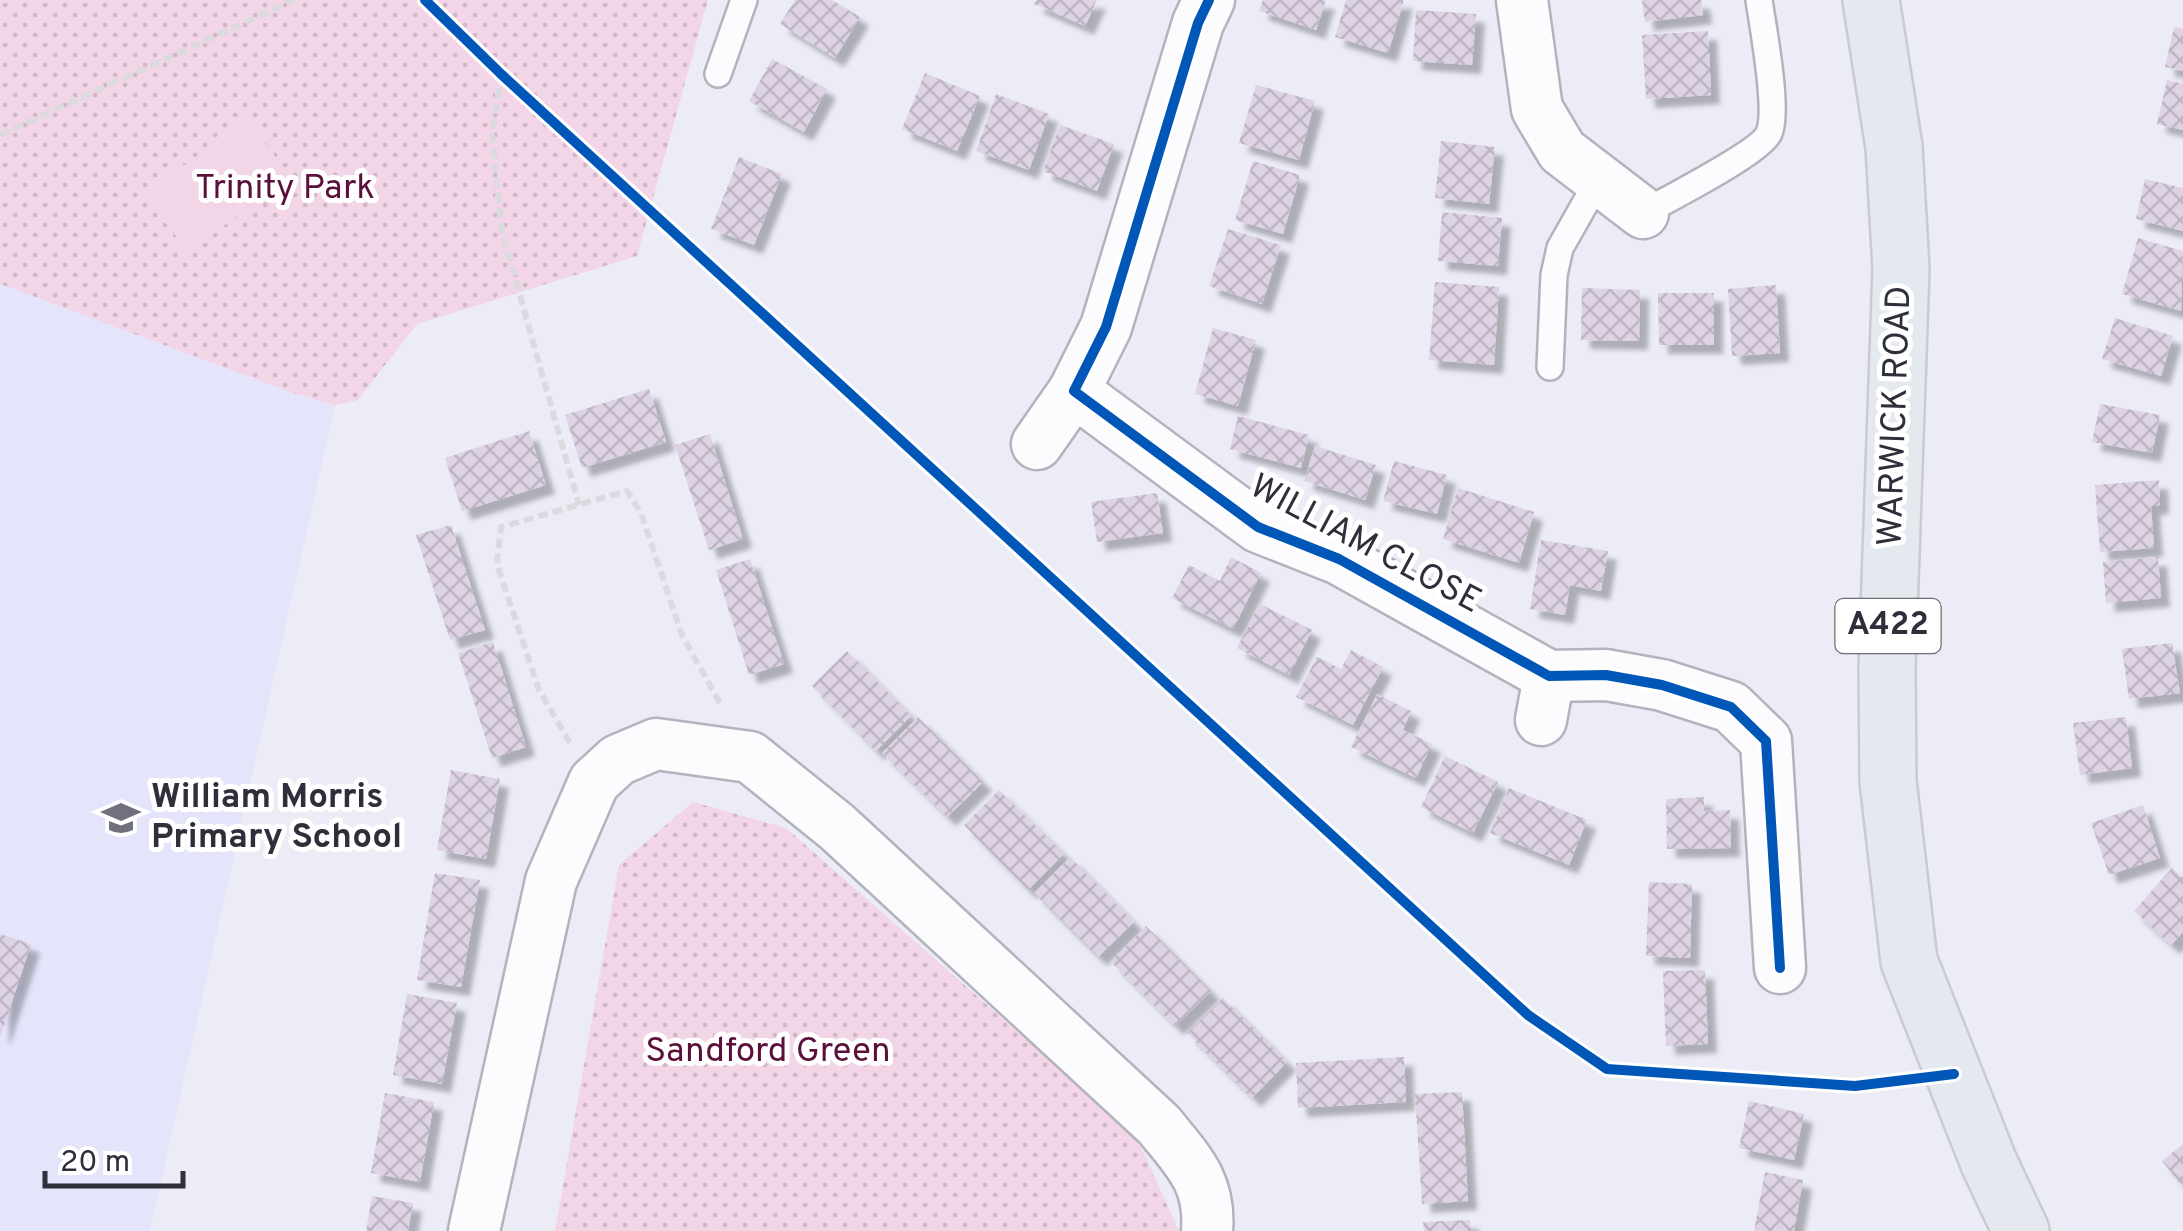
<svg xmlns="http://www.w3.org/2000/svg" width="2183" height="1231" viewBox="0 0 2183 1231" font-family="Overpass,sans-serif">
<defs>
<pattern id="grass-dots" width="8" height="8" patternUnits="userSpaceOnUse" patternTransform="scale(2.5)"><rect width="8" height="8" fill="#f2d5e7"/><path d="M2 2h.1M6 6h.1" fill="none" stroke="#d0b7c7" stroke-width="1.8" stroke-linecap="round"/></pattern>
<pattern id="building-cross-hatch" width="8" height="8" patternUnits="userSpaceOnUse" patternTransform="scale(2.5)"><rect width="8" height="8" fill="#ddd3e5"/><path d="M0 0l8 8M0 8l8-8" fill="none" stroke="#beb5c5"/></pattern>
<filter id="shadow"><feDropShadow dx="9" dy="9" stdDeviation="2.5" flood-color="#0004"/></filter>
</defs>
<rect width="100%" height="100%" fill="#ececf7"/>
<!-- built -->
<path fill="#e4e4fb" d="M0,284l290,108 45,13 -185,826h-150z"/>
<!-- grass -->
<g fill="url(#grass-dots)">
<path d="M0,0h708l-71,256 -220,68 -59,76 -23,5 -45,-13 -290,-108z"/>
<path d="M693,802l93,26 350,308 43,95h-624l64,-366z"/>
</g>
<!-- garden -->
<path fill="#f2d5e7" d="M248,120l41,55 -100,78 -46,-59z"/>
<!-- building -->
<g fill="url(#building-cross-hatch)" filter="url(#shadow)">
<path d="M795,0h37l28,17 -25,41 -55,-34z"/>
<path d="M1036,0h61l-12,26 -51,-22z"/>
<path d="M1263,0h63l-10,30 -57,-19z"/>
<path d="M1346,0h58l-16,53 -53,-16z"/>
<path d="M1642,0h59l2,15 -58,7z"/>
<path d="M1416,10l60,4 -4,51 -59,-4z"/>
<path d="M2174,27l9,2v42l-18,-4z"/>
<path d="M1708,31l3,64 -65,4 -4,-64z"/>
<path d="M772,59l55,30 -23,43 -55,-31z"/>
<path d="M925,73l55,23 -23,55 -55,-22z"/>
<path d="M2167,80l16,4v46l-26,-6z"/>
<path d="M1256,85l59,16 -16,59 -60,-17z"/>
<path d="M996,94l53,20 -20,56 -53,-19z"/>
<path d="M1060,125l54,19 -17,47 -54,-20z"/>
<path d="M1441,141l54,6 -6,57 -54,-6z"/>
<path d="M739,157l43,17 -28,71 -43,-16z"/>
<path d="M1253,161l47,14 -17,59 -48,-14z"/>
<path d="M2145,179l38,9v43l-47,-12z"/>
<path d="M1442,212l60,6 -4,48 -60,-5z"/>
<path d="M1228,229l53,16 -19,59 -53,-18z"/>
<path d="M2138,238l45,13 -2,60 -59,-17z"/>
<path d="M1435,282l64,5 -5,78 -65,-5z"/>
<path d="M1776,285l4,68 -48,3 -4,-67z"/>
<path d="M1582,288l58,2 -1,51 -58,-1z"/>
<path d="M1658,293h56v52h-55z"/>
<path d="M2115,318l58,18 -12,40 -59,-17z"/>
<path d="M1213,328l43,12 -18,66 -43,-12z"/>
<path d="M649,389l17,53 -84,26 -17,-53z"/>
<path d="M2100,404l60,11 -8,38 -60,-11z"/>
<path d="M1238,416l71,19 -8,33 -71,-19z"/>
<path d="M529,431l17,54 -84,26 -17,-53z"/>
<path d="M710,434l33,105 -34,11 -34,-105z"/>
<path d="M1315,446l61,19 -11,35 -61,-19z"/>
<path d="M1394,461l53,14 -10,39 -54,-13z"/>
<path d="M2159,480l1,25 -9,1 3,42 -54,4 -5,-67z"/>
<path d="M1458,488l76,24 -15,51 -76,-24z"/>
<path d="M1157,493l6,40 -66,9 -6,-40z"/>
<path d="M451,525l34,105 -35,10 -34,-105z"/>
<path d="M1541,540l67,11 -7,40 -31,-6 -5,30 -35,-6z"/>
<path d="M1231,557l30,16 -28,56 -61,-31 17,-33 31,16z"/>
<path d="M2158,557l3,41 -55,5 -3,-41z"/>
<path d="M750,559l34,105 -35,11 -33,-105z"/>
<path d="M1260,604l52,26 -23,45 -52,-27z"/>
<path d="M493,642l33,105 -34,11 -34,-105z"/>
<path d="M2172,643l8,50 -51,6 -7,-50z"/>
<path d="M1351,650l32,17 -30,58 -57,-28 21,-40 24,12z"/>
<path d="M847,651l64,65 -35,35 -64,-65z"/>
<path d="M1377,694l34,17 -8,19 29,14 -16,34 -65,-31z"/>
<path d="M918,717l65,65 -36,35 -65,-64z"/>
<path d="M2126,717l6,51 -52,7 -7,-52z"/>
<path d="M1445,756l53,26 -25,51 -52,-26z"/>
<path d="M451,770l49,9 -14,80 -49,-9z"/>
<path d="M1509,788l78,32 -18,45 -79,-32z"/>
<path d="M999,790l65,64 -36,36 -64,-65z"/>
<path d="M1704,797v14l26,-1 1,38 -64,1 -1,-50z"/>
<path d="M2143,805l17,53 -51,17 -18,-52z"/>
<path d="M1070,857l64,65 -36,35 -64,-64z"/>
<path d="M2172,868l11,10v54l-12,13 -37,-34z"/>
<path d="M435,873l45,7 -19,107 -44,-7z"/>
<path d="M1649,882l43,2 -2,74 -44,-2z"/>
<path d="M1146,926l65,65 -36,35 -64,-64z"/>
<path d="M0,934l31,10 -30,91h-1z"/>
<path d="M1705,970l3,74 -42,2 -3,-75z"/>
<path d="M407,994l50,9 -15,81 -49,-9z"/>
<path d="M1223,998l64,64 -35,36 -65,-65z"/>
<path d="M1404,1057l2,45 -108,6 -2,-45z"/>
<path d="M1462,1092l6,109 -46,3 -7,-110z"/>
<path d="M385,1093l49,9 -14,80 -49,-9z"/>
<path d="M1749,1101l55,13 -10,46 -55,-12z"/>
<path d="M2183,1144v43l-21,-26z"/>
<path d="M1765,1172l38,8 -9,51h-40z"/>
<path d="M372,1196l41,7 -5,28h-42z"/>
<path d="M1470,1220l1,11h-47l-1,-9z"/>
</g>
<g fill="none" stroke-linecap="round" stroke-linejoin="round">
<!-- lane casing -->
<g stroke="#b3b3be" stroke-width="30">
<g id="lane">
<path d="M718,74l26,-74"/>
<path d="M1643,213c23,-13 118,-61 126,-80 10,-23 -6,-105 -10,-133"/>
<path d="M1550,367l4,-92 6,-27 39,-69"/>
</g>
</g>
<!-- street casing -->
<g stroke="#b3b3be" stroke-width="55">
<g id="street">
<path d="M1209,0l-11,23 -92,304 -32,64 184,136 81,32 210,117 57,-1 56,10 69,22 35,34 14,227"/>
<path d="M1522,0l15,109 25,42 81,62"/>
<path d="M1037,444l37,-53"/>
<path d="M1541,720l8,-44"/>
<path d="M474,1231l77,-350 43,-99 24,-22 38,-16 94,13 87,70 322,298c29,36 52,57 48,106"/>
</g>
</g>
<!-- primary casing -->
<g stroke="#cacad1" stroke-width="60">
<path id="primary" d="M1871,0l23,147 7,122 -14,398 1,114 21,180 80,202 32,68"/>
</g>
<!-- path -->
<g stroke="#dbdbdf" stroke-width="6" stroke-dasharray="10 5" stroke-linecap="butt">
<path d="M501,74l-9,61 10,97 77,273"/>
<path d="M0,135l294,-135"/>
<path d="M570,743l-31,-53 -42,-126 4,-37 126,-36 14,22 41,122 39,70"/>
</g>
<!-- lane -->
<use href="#lane" stroke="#fcfcfe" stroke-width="25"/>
<!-- street -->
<use href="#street" stroke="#fcfcfe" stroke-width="50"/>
<!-- primary -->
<use href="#primary" stroke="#e4e9ef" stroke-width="55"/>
<!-- cycleway casing -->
<g stroke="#fff" stroke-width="16">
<g id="cycleway">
<path d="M425,0l76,74 1027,941 79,54 248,17 99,-12"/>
<path d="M1209,0l-11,23 -92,304 -32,64 184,136 81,32 210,117 57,-1 56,10 69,22 35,34 14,227"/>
</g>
</g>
<!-- cycleway -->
<use href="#cycleway" stroke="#0057b8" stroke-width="10"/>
</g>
<!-- icons -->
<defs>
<g id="school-bare" transform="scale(3)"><path d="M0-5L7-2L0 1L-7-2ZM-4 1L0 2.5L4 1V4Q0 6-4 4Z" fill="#71717d" stroke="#fff" stroke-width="2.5" paint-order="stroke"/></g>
</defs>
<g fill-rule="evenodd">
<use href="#school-bare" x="121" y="818"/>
</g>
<g text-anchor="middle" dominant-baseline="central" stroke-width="10" stroke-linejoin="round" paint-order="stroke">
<!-- shield labels -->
<rect fill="#fff" stroke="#6d6d76" stroke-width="2.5" x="1835.5" y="599" width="105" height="54" rx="8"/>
<g font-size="32" font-weight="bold" fill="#2f2f3c">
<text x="1888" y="626">A422</text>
</g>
<!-- park labels -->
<g font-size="35" fill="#5b103c" stroke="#fff">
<text x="285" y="189">Trinity Park</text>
<text x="768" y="1052">Sandford Green</text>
</g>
<!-- street labels -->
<g font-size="35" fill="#2f2f3c" stroke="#fff">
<text transform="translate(1896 416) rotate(-88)">WARWICK ROAD</text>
<text transform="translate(1365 545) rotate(28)">WILLIAM CLOSE</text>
</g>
<!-- poi labels -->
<g font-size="35" font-weight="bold" fill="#2f2f3c" stroke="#fff" text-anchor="start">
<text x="151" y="798">William Morris<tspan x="151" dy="40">Primary School</tspan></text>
</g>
</g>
<!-- scale -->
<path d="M45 1171v15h138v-15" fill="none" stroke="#2f2f3c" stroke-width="5"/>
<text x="60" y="1171" font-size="30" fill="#2f2f3c" stroke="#ffffff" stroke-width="8" paint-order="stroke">20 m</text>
</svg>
